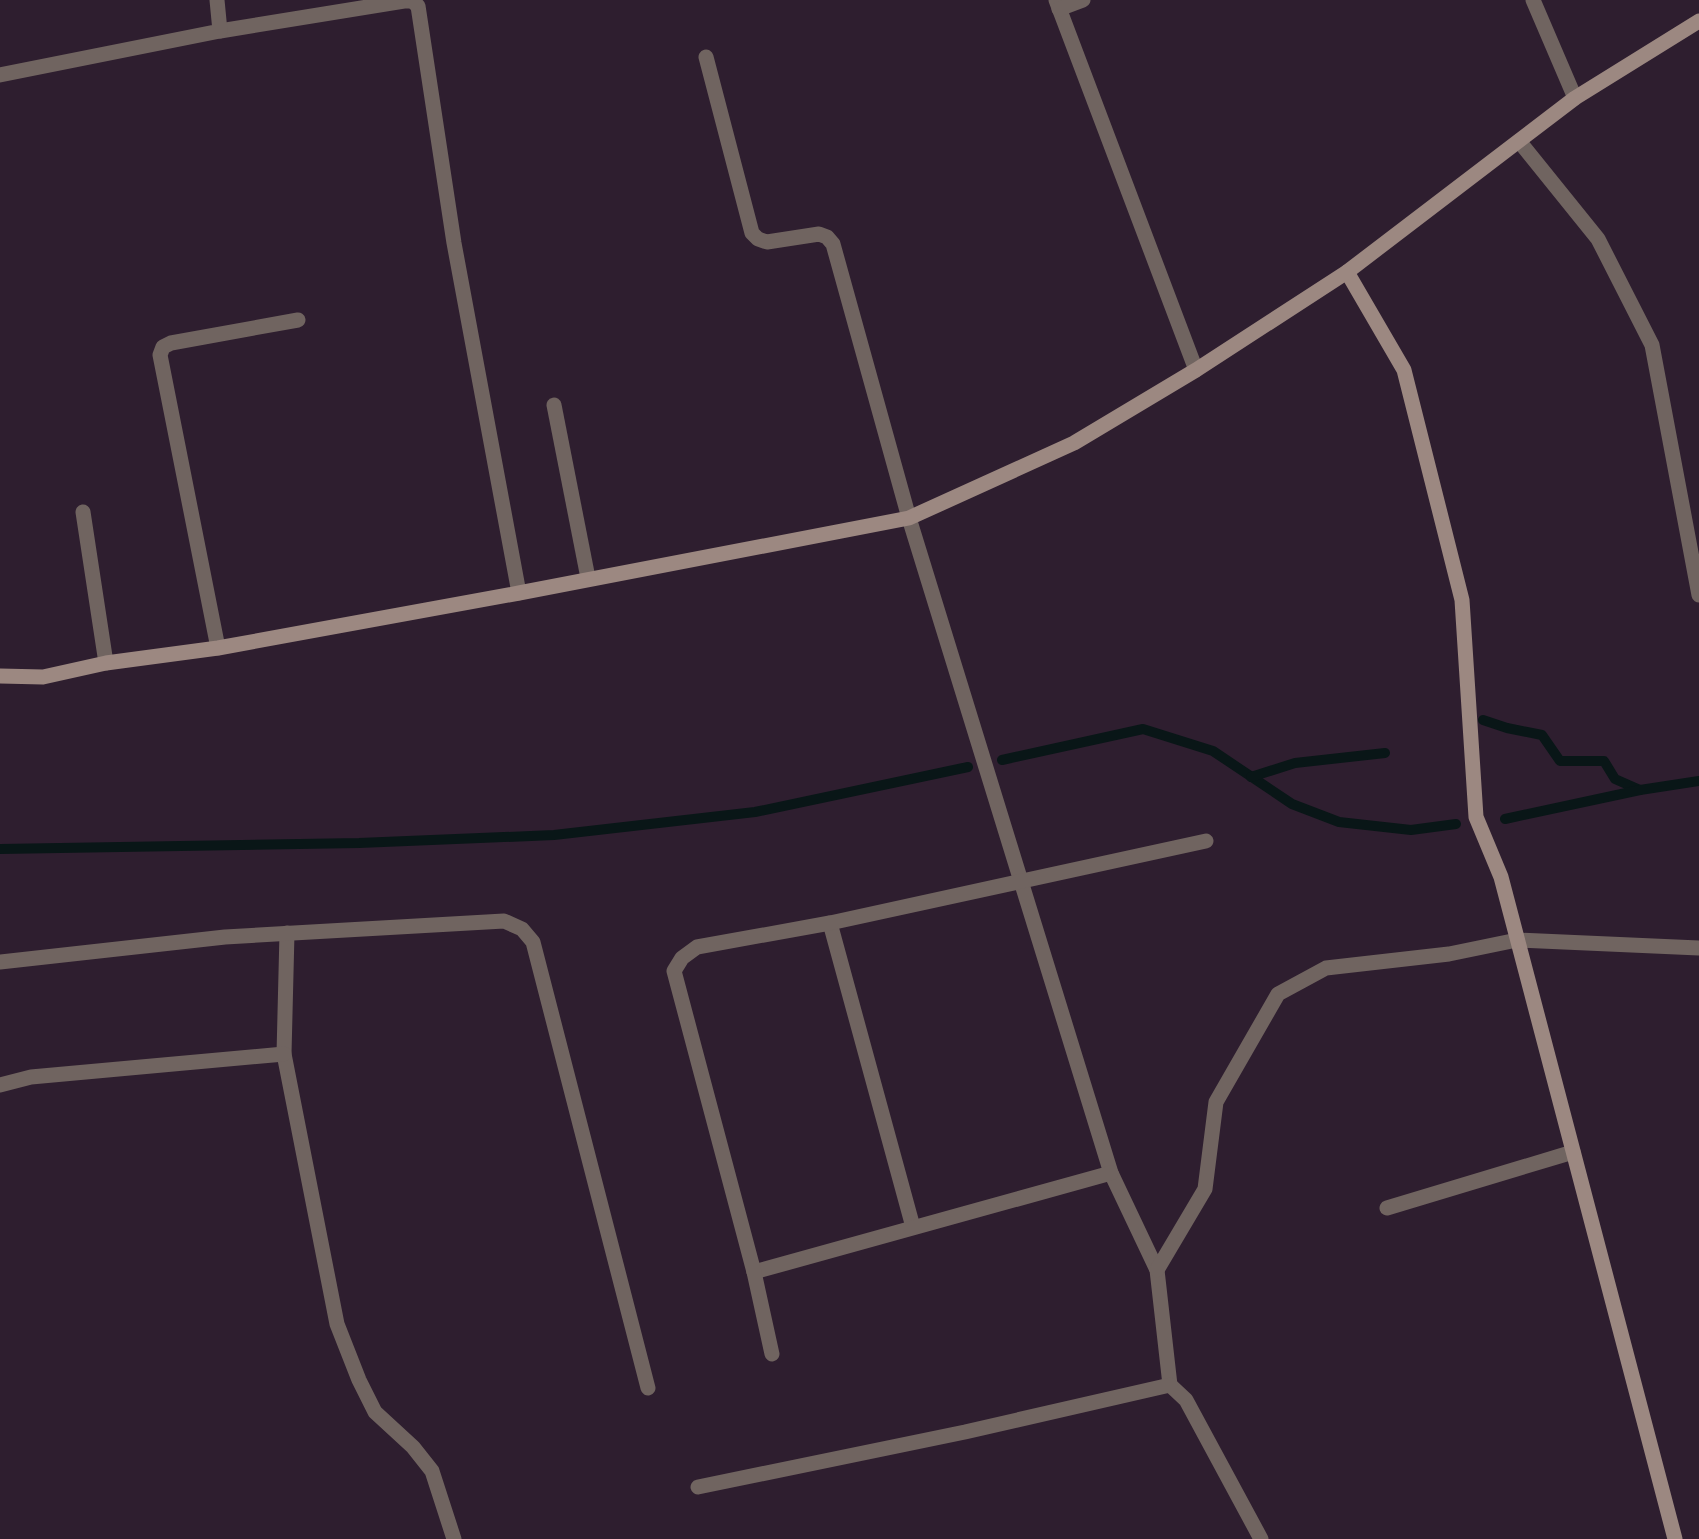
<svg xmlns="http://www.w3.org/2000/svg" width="1699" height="1539" viewBox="0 0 1699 1539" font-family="'Varela Round',sans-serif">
<rect width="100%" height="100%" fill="#2e1e2f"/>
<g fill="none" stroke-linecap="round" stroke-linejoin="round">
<!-- stream -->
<g stroke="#091617" stroke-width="10">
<path d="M1483,720l24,8 35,7 18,26h44l11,18 25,11"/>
<path d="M1002,760l141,-31 70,22 79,53 47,18 72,8 45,-6"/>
<path d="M1251,777l44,-14 90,-10"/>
<path d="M1505,819l135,-29 59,-9"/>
<path d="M0,849l359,-6 195,-8 201,-23 213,-45"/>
</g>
<!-- lane -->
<path stroke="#706460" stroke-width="15" d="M83,512l23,151"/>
<!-- street -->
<g stroke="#706460" stroke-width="15">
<path d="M1056,0l140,370"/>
<path d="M1533,0l42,98"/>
<path d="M1059,9l24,-9"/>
<path d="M220,31l184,-30h8l6,5 36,237 65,350"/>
<path d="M706,57l46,176 6,6 9,3 52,-8 8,3 6,7 76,274 202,655 46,97 13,115"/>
<path d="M0,75l220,-44 -3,-31"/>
<path d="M1519,141l79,98 54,106 47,250"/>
<path d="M554,405l34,173"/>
<path d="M218,648l-58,-293 3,-8 8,-4 127,-23"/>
<path d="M830,923l83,304"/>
<path d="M287,933l-3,121 53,270 22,56 16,32 38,35 19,24 22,68"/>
<path d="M0,962l225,-25 279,-16 18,8 11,13 115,446"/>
<path d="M0,1085l31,-8 253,-23"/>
<path d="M1387,1208l186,-56"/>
<path d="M1157,1270l48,-81 11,-87 62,-108 48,-26 123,-14 68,-14 182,8"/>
<path d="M754,1272l357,-99"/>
<path d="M772,1354l-18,-82 -80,-301 8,-13 15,-11 133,-24 376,-82"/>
<path d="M698,1487l267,-55 205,-47 16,15 75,139"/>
</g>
<!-- secondary -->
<g stroke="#9c8881" stroke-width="15">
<path d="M1347,272l57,98 58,230 14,217 25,60 174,662"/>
<path d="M0,676l43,1 63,-14 112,-15 301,-55 390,-75 165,-75 122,-73 151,-98 228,-174 124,-77"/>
</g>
</g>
</svg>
